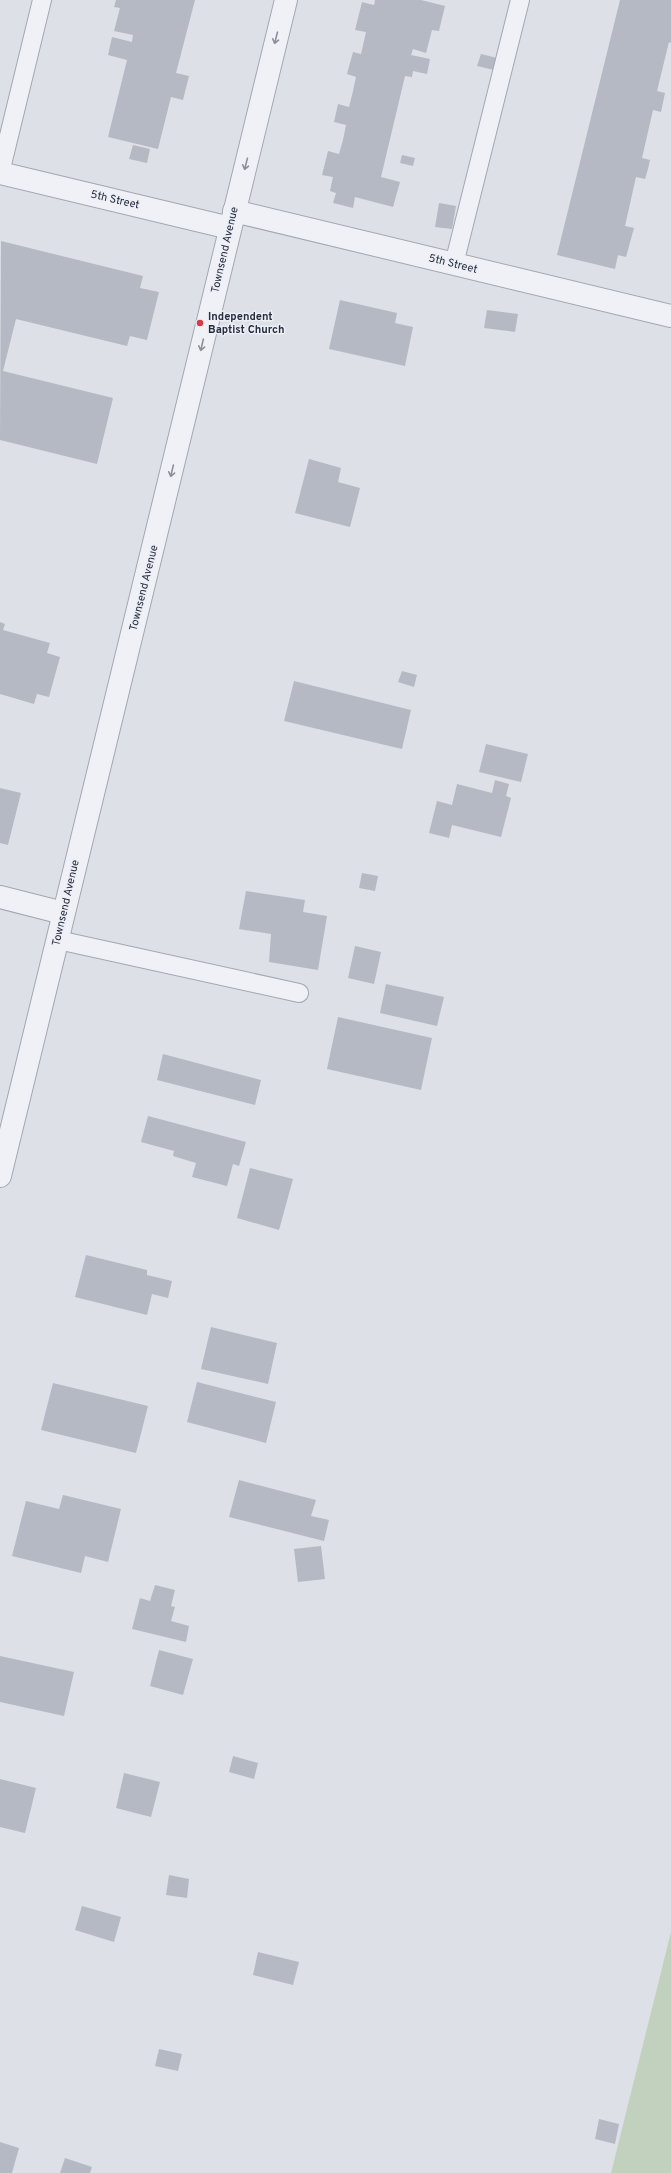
<svg xmlns="http://www.w3.org/2000/svg" width="671" height="2173" viewBox="0 0 671 2173" font-family="Overpass,sans-serif">
<rect width="100%" height="100%" fill="#dde0e7"/>
<!-- green -->
<path fill="#c1d1be" d="M671,1932v241h-60z"/>
<!-- building -->
<g fill="#b4b9c4">
<path d="M116,0h79l-19,73 13,3 -6,24 -12,-3 -13,52 -50,-12 19,-77 -19,-5 4,-18 20,5 1,-7 -19,-4 6,-23 -6,-1z"/>
<path d="M375,0h46l24,6 -6,25 -7,-1 -6,23 -13,-4 -2,6 19,4 -3,15 -14,-3 -1,6 -7,-1 -24,101 19,5 -7,25 -38,-10 -2,11 -20,-5 3,-10 -6,-2 3,-14 -11,-2 6,-24 11,3 4,-14 3,-15 -12,-3 4,-18 11,3 4,-16 3,-14 -9,-3 6,-22 8,2 5,-22 -11,-2 7,-28 12,3z"/>
<path d="M620,0h51v43l-2,-1 -12,49 8,2 -4,19 -8,-2 -11,48 8,2 -2,9 -3,10 -9,-2 -11,49 9,2 -8,29 -8,-2 -3,14 -58,-14z"/>
<path d="M481,54l16,4 -3,12 -17,-4z"/>
<path d="M133,145l17,4 -3,14 -18,-4z"/>
<path d="M402,155l13,3 -2,8 -13,-3z"/>
<path d="M439,203l17,3 -4,23 -17,-2z"/>
<path d="M1,241l142,35 -3,12 19,4 -12,48 -17,-4 -3,10 -111,-27 -13,52 110,27 -16,66 -97,-24z"/>
<path d="M340,300l57,13 -2,10 18,4 -8,39 -76,-17z"/>
<path d="M487,310l31,4 -3,18 -31,-4z"/>
<path d="M309,459l32,9 -3,14 22,6 -10,39 -55,-14z"/>
<path d="M0,622l5,2 -2,6 47,13 -3,10 13,4 -11,40 -12,-3 -3,10 -34,-10z"/>
<path d="M402,671l15,4 -3,12 -16,-5z"/>
<path d="M294,681l117,29 -9,39 -118,-28z"/>
<path d="M486,744l42,10 -7,28 -42,-10z"/>
<path d="M495,780l14,4 -3,12 5,2 -10,39 -49,-12 -3,13 -20,-5 8,-32 15,4 5,-21 35,9z"/>
<path d="M0,788l21,5 -13,52 -8,-2z"/>
<path d="M362,873l16,3 -3,15 -16,-3z"/>
<path d="M246,891l59,9 -2,12 24,4 -9,54 -49,-8 2,-28 -32,-5z"/>
<path d="M355,946l26,6 -7,32 -26,-6z"/>
<path d="M386,984l58,13 -7,29 -57,-13z"/>
<path d="M338,1017l94,21 -11,52 -94,-21z"/>
<path d="M163,1054l98,26 -6,25 -98,-25z"/>
<path d="M148,1116l98,26 -7,24 -6,-2 -6,22 -35,-9 4,-14 -23,-7 1,-5 -33,-9z"/>
<path d="M250,1168l43,11 -14,51 -42,-12z"/>
<path d="M86,1255l61,15v5l25,6 -4,17 -16,-4 -5,21 -72,-18z"/>
<path d="M211,1327l66,16 -9,41 -67,-15z"/>
<path d="M197,1382l79,20 -10,41 -79,-21z"/>
<path d="M53,1383l95,23 -12,47 -95,-23z"/>
<path d="M239,1480l77,20 -5,16 18,4 -5,21 -95,-24z"/>
<path d="M63,1495l58,14 -13,53 -23,-6 -4,17 -69,-17 14,-55 33,8z"/>
<path d="M321,1546l4,33 -27,3 -4,-33z"/>
<path d="M155,1585l20,5 -4,16 4,1 -4,14 18,5 -3,16 -54,-13 8,-31 10,3z"/>
<path d="M159,1650l34,9 -10,36 -33,-9z"/>
<path d="M0,1656l74,16 -10,44 -64,-14z"/>
<path d="M233,1756l25,7 -4,16 -25,-7z"/>
<path d="M124,1773l36,9 -9,35 -35,-9z"/>
<path d="M0,1779l36,9 -11,45 -25,-6z"/>
<path d="M169,1875l20,4 -2,19 -21,-3z"/>
<path d="M82,1906l39,11 -7,25 -39,-12z"/>
<path d="M258,1952l41,10 -6,23 -40,-10z"/>
<path d="M159,2049l23,5 -4,17 -23,-5z"/>
<path d="M599,2119l20,5 -4,20 -20,-5z"/>
<path d="M0,2142l19,6 -7,25h-12z"/>
<path d="M65,2158l27,9 -2,6h-30z"/>
</g>
<g fill="none" stroke-linecap="round" stroke-linejoin="round">
<!-- service casing -->
<g stroke="#a2a7b1" stroke-width="20">
<g id="service">
<path d="M0,173l42,-173"/>
<path d="M454,264l66,-264"/>
<path d="M58,940l241,53"/>
</g>
</g>
<!-- minor casing -->
<g stroke="#a2a7b1" stroke-width="24">
<g id="minor">
<path d="M0,173l230,55"/>
<path d="M234,211l437,105"/>
<path d="M0,897l63,16"/>
<path d="M0,1176l286,-1176"/>
</g>
</g>
<!-- service -->
<use href="#service" stroke="#f0f1f6" stroke-width="18"/>
<!-- minor -->
<use href="#minor" stroke="#f0f1f6" stroke-width="22"/>
</g>
<!-- one-way arrows -->
<defs><path id="oneway-shaft" d="M-6 0H5M1.5-3L5.5 0L1.5 3" fill="none" stroke-width="1.6" stroke-linecap="round" stroke-linejoin="round"/></defs>
<g stroke="#8b8f9a">
<use href="#oneway-shaft" transform="translate(276 38) rotate(104)"/>
<use href="#oneway-shaft" transform="translate(246 164) rotate(104)"/>
<use href="#oneway-shaft" transform="translate(202 345) rotate(103)"/>
<use href="#oneway-shaft" transform="translate(172 471) rotate(103)"/>
</g>
<!-- markers -->
<circle fill="#d23c48" stroke="#eceff5" stroke-width="1.5" cx="200" cy="323" r="4"/>
<g text-anchor="middle" dominant-baseline="central" stroke-width="3" stroke-linejoin="round" paint-order="stroke">
<!-- street labels -->
<g font-size="11" fill="#262d3e" stroke="#eceff5">
<text transform="translate(115 200) rotate(13)">5th Street</text>
<text transform="translate(225 250) rotate(-77)">Townsend Avenue</text>
<text transform="translate(453 264) rotate(14)">5th Street</text>
<text transform="translate(144 588) rotate(-76)">Townsend Avenue</text>
<text transform="translate(66 903) rotate(-77)">Townsend Avenue</text>
</g>
<!-- poi labels -->
<g font-size="11" font-weight="bold" fill="#262d3e" stroke="#eceff5" text-anchor="start">
<text x="208" y="317">Independent<tspan x="208" dy="13">Baptist Church</tspan></text>
</g>
</g>
</svg>
